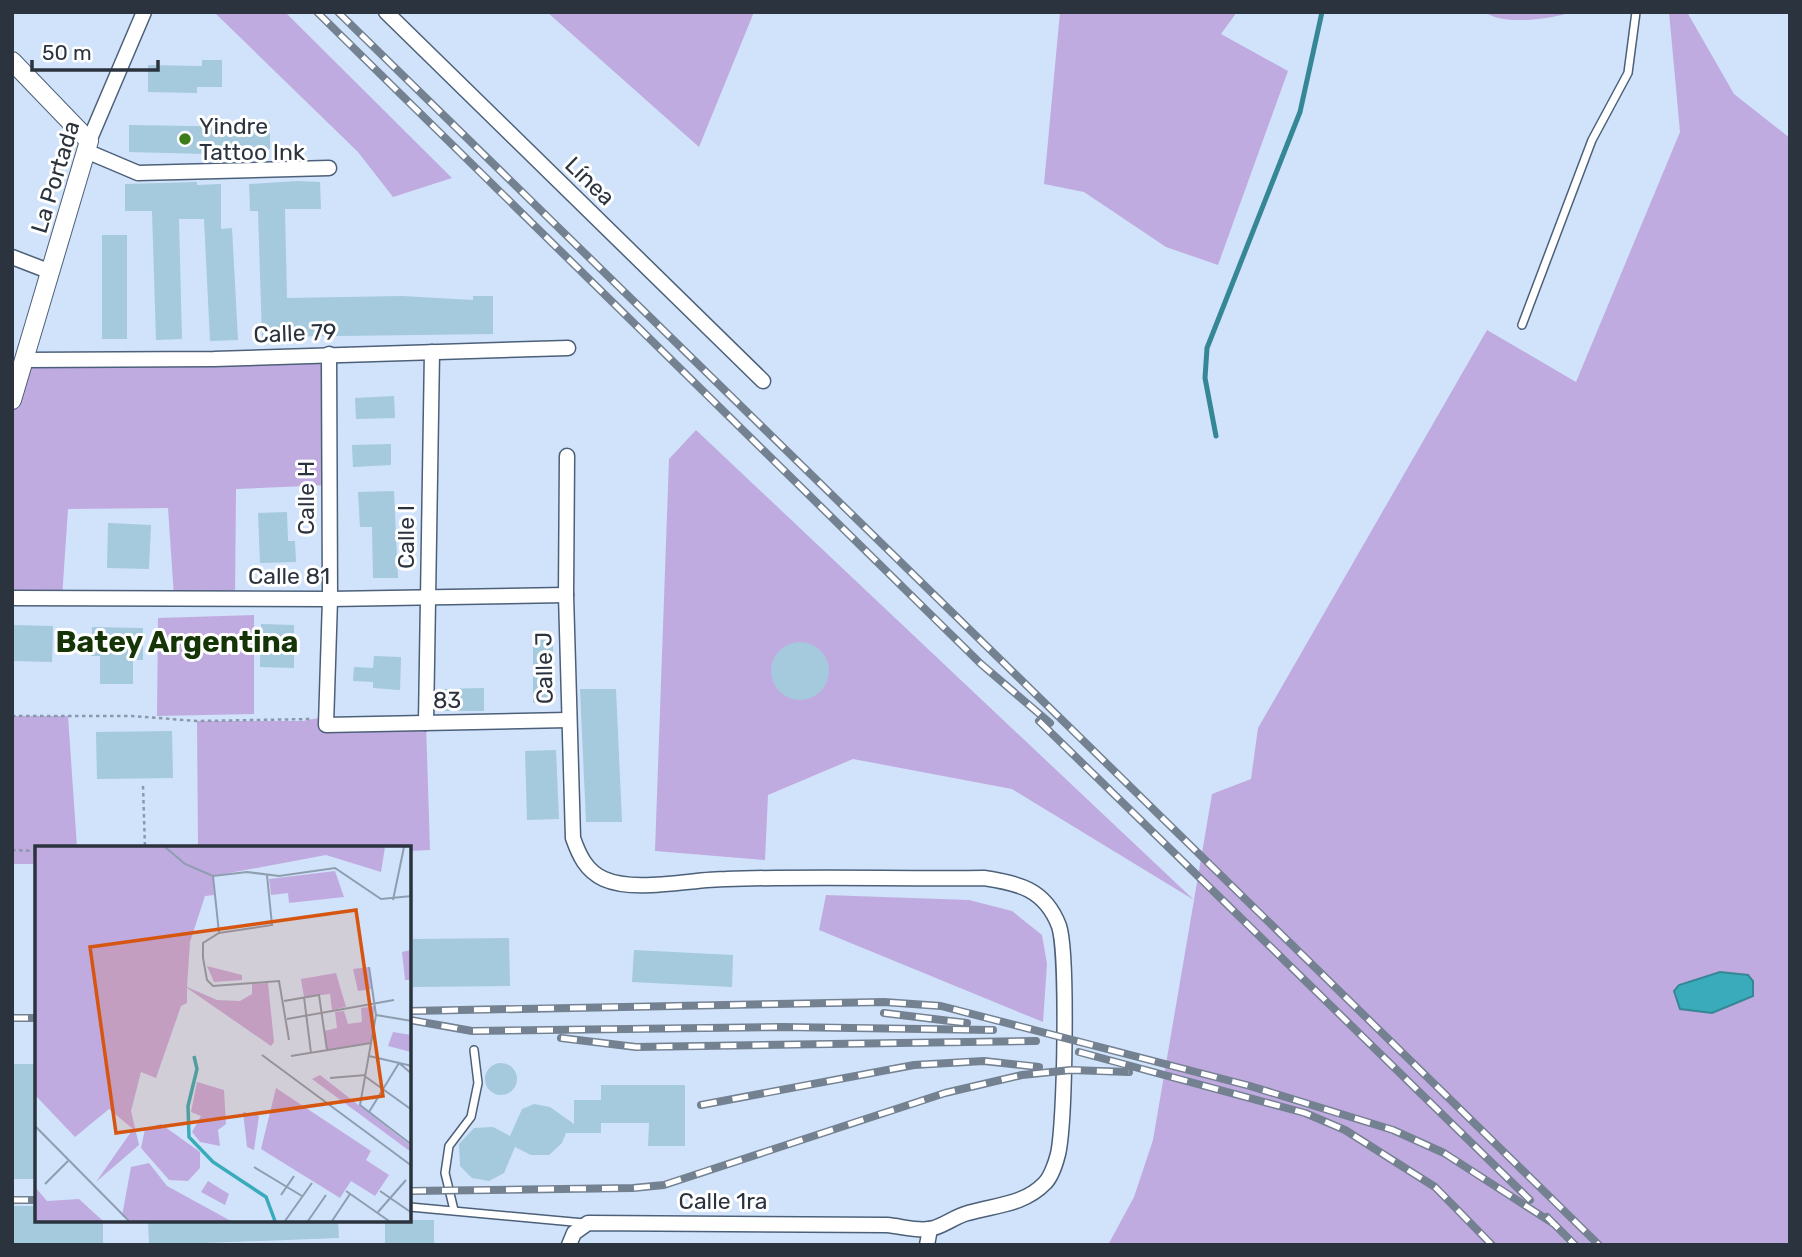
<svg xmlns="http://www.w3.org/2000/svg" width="1802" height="1257" viewBox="0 0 1802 1257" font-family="Rubik,sans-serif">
<rect width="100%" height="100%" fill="#d0e3fa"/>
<!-- green -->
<g fill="#c0abe0">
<path d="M214,12h71l167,166 -59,19 -35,-45z"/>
<path d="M547,12h207l-55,135z"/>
<path d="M1060,12h177l-16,22 67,37 -70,194 -52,-18 -82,-55 -40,-8z"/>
<path d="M1485,12h87c-20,7 -70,14 -87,0z"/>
<path d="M1669,12h18l47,82 56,44v1107h-682l26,-48 19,-57 41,-240 -182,-111 -159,-30 -85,36 -3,65 -110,-9 14,-392 27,-29 498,470 18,-106 39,-15 7,-51 229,-398 89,52 104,-250z"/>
<path d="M329,354l-1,131 -92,4 -1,109 -61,-1 -6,-89 -100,1 -6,89h-50v-198l13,-40z"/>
<path d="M254,615v99l-97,2 1,-98z"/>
<path d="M12,716h56l9,131 -40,1v16h-25z"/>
<path d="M328,716l-1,9 99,-2 4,127 -20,1v-3l-212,-1 -1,-126h106z"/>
<path d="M826,895l143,5 43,11 30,24 5,29 -4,58 -224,-92z"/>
</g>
<!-- water -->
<path fill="#3aabba" stroke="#368795" stroke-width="2" d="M1720,972l28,3 5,6v15l-41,17 -32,-4 -6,-18 5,-6z"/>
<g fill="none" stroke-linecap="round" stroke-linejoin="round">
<!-- stream -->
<path stroke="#368795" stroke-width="5" d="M1216,436l-11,-58 2,-30 93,-236 22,-100"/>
</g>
<!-- building -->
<g fill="#a5c9dd">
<path d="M202,60h20v27h-25v6l-49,-1v-27l54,1z"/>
<path d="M250,122h20v27h-23v6l-118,-3v-27l121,2z"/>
<path d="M298,181l22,1 1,27h-36l2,89 115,-2 71,4v-4h20v38l-231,3 -4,-126h-8l-1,-27z"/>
<path d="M197,182v3l24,-1v45l11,-1 6,112 -28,1 -6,-122h-25l3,120 -26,1 -4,-129h-27v-27z"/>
<rect x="102" y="235" width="25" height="104"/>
<path d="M394,396l1,22 -39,1 -1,-21z"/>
<path d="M391,444v21l-38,2 -1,-22z"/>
<path d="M394,491l4,87h-25l-1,-51h-12l-2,-35z"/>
<path d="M287,512l1,29h7l1,21 -36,1 -2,-50z"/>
<path d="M108,523l43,2 -2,44 -42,-1z"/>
<path d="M261,624l33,1v43l-34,-1z"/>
<path d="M12,625l41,1 -1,36 -40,-1z"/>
<path d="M92,627l51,1v32h-10v24h-33v-28h-9z"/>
<path d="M533,640h20v64l-20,-1z"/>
<circle cx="800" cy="671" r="29"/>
<path d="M374,656l27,1 -1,33 -27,-2v-6l-20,-1 1,-14 19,1z"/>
<path d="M484,688v23h-43v-22z"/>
<path d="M580,689h36l6,133h-36z"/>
<path d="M172,731l1,47 -76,1 -1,-47z"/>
<path d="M556,750l3,69 -32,1 -2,-69z"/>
<path d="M509,938l1,48 -97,1v-48z"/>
<path d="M634,950l99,5 -1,32 -100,-5z"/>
<circle cx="501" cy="1079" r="16"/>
<rect x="12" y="1064" width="25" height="115"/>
<path d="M601,1085h84v61h-37l1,-23h-48v10h-35l-4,10 -13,12h-18l-16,-8 -11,26 -15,8 -17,-3 -12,-12 -1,-22 15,-16 19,-1 17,9 12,-27 12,-5 16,3 24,17v-24h27z"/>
<path d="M12,1206h25v14h66v25h-91z"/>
<path d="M148,1220h190l1,18 -190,7z"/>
<rect x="385" y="1220" width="49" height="25"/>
</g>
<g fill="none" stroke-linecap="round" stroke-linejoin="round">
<!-- service casing -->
<g stroke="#4c6079" stroke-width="10">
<g id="service">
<path d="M1522,325l70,-185 36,-67 8,-61"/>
<path d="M410,1207l174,16"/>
<path d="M454,1210l-9,-37 4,-27 22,-29 7,-34 -4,-33"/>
</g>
</g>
<!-- minor casing -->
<g stroke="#4c6079" stroke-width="17">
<g id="minor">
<path d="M386,12l377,369"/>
<path d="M89,141l55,-129"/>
<path d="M86,151l52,22 191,-5"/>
<path d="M12,257l39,15"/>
<path d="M329,354l1,245 -4,126 242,-5"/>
<path d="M25,360l189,-1 354,-11"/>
<path d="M567,456l-1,139 7,243c6,17 13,33 31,41 31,14 88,0 122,0 86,-3 172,0 258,-1 34,5 61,11 75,48 9,27 6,198 -1,228 -2,8 -7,23 -13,29 -21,22 -50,22 -77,30 -13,3 -27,15 -39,16 -13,2 -29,-3 -42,-4l-299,-2 -14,10 -5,12"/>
<path d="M12,598l318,1 236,-4"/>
<path d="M426,723l6,-371"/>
<path d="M927,1245l3,-16"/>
</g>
</g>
<!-- tertiary casing -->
<g stroke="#4c6079" stroke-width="20">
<path id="tertiary" d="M12,61l77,80 -77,259"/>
</g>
<!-- path -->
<g stroke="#8998aa" stroke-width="2.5" stroke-dasharray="3.5 3.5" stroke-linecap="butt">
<path d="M280,585v-11"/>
<path d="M12,716h120l65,5 114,-2"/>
<path d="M143,786l2,62"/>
<path d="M12,850l25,1"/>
</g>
<!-- service -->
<use href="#service" stroke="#fff" stroke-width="7"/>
<!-- minor -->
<use href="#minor" stroke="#fff" stroke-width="14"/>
<!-- tertiary -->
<use href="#tertiary" stroke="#fff" stroke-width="18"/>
<!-- rail casing -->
<g stroke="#748191" stroke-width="8">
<g id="rail">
<path d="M317,12l664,652 69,59"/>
<path d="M338,12l1261,1233"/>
<path d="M1039,721l491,479"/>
<path d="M410,1011l474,-9 57,4 309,80 143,44 51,23 110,71"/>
<path d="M884,1013l83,10"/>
<path d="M12,1018h25"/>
<path d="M410,1020l62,11 310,-4 211,3"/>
<path d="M561,1038l75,9 400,-6"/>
<path d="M1079,1052l226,61 40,17 90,57 57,58"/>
<path d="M701,1105l213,-40 70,-4 55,6"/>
<path d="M410,1191l223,-3 31,-3 281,-92 77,-18 49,-5 58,2"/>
<path d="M12,1200h25"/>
<path d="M1547,1217l28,28"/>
</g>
</g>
<!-- rail -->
<use href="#rail" stroke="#fff" stroke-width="5" stroke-dasharray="16" stroke-linecap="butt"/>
</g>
<!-- markers -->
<circle fill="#3c7c1a" stroke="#fff" stroke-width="2.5" cx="185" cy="139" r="7"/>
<g text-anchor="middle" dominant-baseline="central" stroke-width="6" stroke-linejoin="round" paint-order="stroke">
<!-- poi labels -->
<g font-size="23" fill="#2b333f" stroke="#fff" text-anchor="start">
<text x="199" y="126">Yindre<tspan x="199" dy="26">Tattoo Ink</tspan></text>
</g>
<!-- street labels -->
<g font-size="23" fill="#2b333f" stroke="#fff">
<text transform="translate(55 177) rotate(-73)">La Portada</text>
<text transform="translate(590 181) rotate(44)">Línea</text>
<text transform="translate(295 333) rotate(-2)">Calle 79</text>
<text transform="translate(306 498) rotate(-90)">Calle H</text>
<text transform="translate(406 537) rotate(-90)">Calle I</text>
<text x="289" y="576">Calle 81</text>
<text transform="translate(544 668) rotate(-91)">Calle J</text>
<text transform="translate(447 700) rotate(-1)">83</text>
<text x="723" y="1201">Calle 1ra</text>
</g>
<!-- district labels -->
<g font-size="30" font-weight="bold" fill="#163507" stroke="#fff">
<text x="177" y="642">Batey Argentina</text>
</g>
</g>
<!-- overview -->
<g transform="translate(35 846)">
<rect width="376" height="376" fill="#d0e3fa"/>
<path d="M0,1h350l-4,25 -55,-17 -113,21 1,19 -9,1 -15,46 -3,45 30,13 23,1 12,-7v-10l16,-1 6,59 -3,4 -84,-58v15l-6,3 -25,72 -15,-6 -10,39 8,34 -43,37 37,-53 -24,-20 -34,28 -40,-42zM300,25l9,26 -55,6 -1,-10 -17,2 -2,-16zM376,104v30h-6l-3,-28zM172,120l35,9v5l-28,2zM334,121l2,22 -13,2 -5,-22zM301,127l10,34 -14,3 -2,-16 -26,3 -3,-18zM340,160l-4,37 -44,7 -3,-19 13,-3 -2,-16 9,-1 4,13 14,-2 -1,-14zM358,186l18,3v17l-23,-6zM285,229l91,71v6l-99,-73zM162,236l27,8 2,34 -8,6 2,16 -20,-4 -8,-10 9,-16 -10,-4zM241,242l95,63 -5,9 23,15 -14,21 -24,-15 -11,17 -79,-49zM208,266l16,4 -5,34 -7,-3zM126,278l39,28v16l-12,13 -19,-1 -28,-32 4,-19zM114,317l18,23 64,35h-100l-9,-5 9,-49zM173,335l21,13 -4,11 -24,-13zM0,341l12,14 32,-2 24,22h-68z" fill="#c0abe0"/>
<path fill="none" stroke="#3aabba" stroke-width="3.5" d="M159,210l3,13 -9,37 1,31 24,25 53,35 9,24"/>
<path fill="none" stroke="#8e9daf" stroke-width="2" d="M130,1l20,17 28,12 34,-4 32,4 56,-8 46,31 31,-3M232,29l5,50 -53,8 -16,10v15l4,22 6,6 66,-5 10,59M178,30l6,57M358,54l11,-53M334,121l7,48 -16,90 52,40M269,151l7,56M249,155l35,-6 8,55M341,169l36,6M252,173l107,-19M227,209l150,111M256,210l80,-13M334,210l43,10M331,231l46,33M295,232l36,-3M334,266l30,-49 13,11M0,280l94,95M219,321l48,29M10,338l23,-23M311,345l43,30M345,345l32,22M246,349l13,-19M343,366l28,-32M250,375l27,-38M273,375l18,-26M297,375l18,-27"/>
<path fill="#d55511" fill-opacity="0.15" stroke="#d55511" stroke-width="3.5" d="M321,64l27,186 -267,37 -26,-186z"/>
<rect width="376" height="376" fill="none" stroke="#2b333f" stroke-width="3.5"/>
</g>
<!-- border -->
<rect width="1802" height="1257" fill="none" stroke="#2b333f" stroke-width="28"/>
<!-- scale -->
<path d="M32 60v10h126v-10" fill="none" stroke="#2b333f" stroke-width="3.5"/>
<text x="42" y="60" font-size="21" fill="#2b333f" stroke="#ffffff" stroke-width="5" paint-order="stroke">50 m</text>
</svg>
